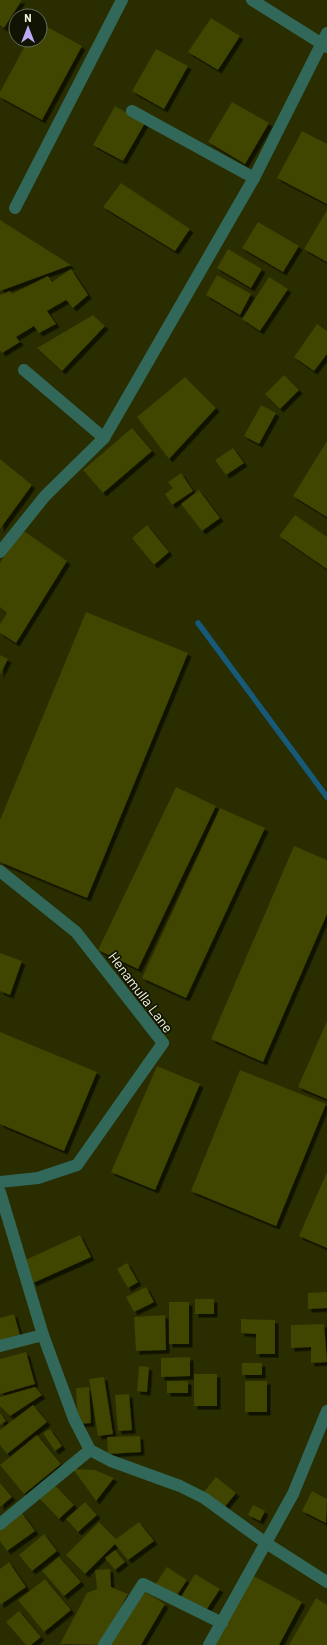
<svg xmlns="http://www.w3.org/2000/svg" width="327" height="1645" viewBox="0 0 327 1645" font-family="Barlow,sans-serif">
<defs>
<filter id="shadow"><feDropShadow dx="3.5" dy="3.5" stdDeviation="0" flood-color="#0009"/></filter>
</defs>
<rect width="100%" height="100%" fill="#292d00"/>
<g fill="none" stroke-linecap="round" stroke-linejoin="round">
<!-- stream -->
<path stroke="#165979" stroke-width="5.5" d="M198,623l129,174"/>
</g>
<!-- building -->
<g fill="#3f4401" filter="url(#shadow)">
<path d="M0,0h22l-18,28 -4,-3z"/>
<path d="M211,18l29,18 -22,34 -30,-18z"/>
<path d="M40,23l42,23 -40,74 -42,-23v-5l28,-52h12z"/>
<path d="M156,49l32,17 -24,43 -32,-18z"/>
<path d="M232,102l37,21 -24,41 -37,-22z"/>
<path d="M115,106l30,17 -22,38 -30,-16z"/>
<path d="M302,131l25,13v60l-50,-26z"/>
<path d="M121,183l69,46 -15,22 -72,-44z"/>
<path d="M327,210v52l-23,-13z"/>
<path d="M0,220l71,45 -71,26z"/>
<path d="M258,222l41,24 -16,26 -41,-24z"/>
<path d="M228,249l34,20 -11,19 -34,-20z"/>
<path d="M71,269l17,26 -15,13 -7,-8 -19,11 9,13 -17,9 -5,-7 -18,11 4,5 -18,11 -2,-3v-55l10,-4 2,3 36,-18 4,6z"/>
<path d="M217,275l34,19 -11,21 -34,-20z"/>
<path d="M269,277l19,12 -28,42 -18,-12z"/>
<path d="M93,315l12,11 -43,45 -25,-23z"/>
<path d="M317,324l10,7v23l-13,17 -20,-14z"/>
<path d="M284,375l15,15 -19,19 -15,-15z"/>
<path d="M185,377l31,31 -47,51 -32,-42z"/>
<path d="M261,405l15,8 -17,31 -15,-8z"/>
<path d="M132,428l20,23 -49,42 -20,-23z"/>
<path d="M327,441v76l-34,-21z"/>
<path d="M233,448l11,15 -18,12 -11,-15z"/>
<path d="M0,459l32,26 -32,44z"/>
<path d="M181,473l12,18 -21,14 -7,-11 8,-6 -5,-6z"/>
<path d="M199,490l21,28 -18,13 -21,-27z"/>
<path d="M295,515l32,22v32l-48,-33z"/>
<path d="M147,525l22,27 -15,13 -22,-27z"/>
<path d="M21,529l46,32 -51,82 -16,-10v-9l7,-11 -7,-6v-44z"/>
<path d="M86,612l102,41 -101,245 -87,-36v-42z"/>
<path d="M0,655l8,4 -8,16z"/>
<path d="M176,787l40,19 -78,163 -40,-19z"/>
<path d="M220,808l45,20 -79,170 -44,-20z"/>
<path d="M294,846l33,14v54l-64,148 -52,-23z"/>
<path d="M0,953l22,8 -12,34 -10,-4z"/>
<path d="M327,1021v78l-29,-12z"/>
<path d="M0,1032l97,40 -33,79 -64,-27z"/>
<path d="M157,1066l43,18 -45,106 -44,-18z"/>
<path d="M240,1070l86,34 -50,122 -85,-35z"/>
<path d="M327,1172v76l-28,-12z"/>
<path d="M80,1235l11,22 -58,26 -10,-22z"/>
<path d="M127,1263l11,19 -10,6 -11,-19z"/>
<path d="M146,1287l8,15 -20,10 -8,-15z"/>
<path d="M327,1292v16l-19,1v-16z"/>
<rect x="195" y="1299" width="19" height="15"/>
<rect x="169" y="1302" width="20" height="42"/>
<path d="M14,1314l6,21 -20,6v-23z"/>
<path d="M165,1315l1,35 -30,1 -2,-34z"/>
<path d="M241,1319l34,1v34h-19v-20l-15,-1z"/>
<path d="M324,1324l3,38 -16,1v-16l-20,1v-23z"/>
<path d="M26,1352l9,32 -35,10v-35z"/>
<path d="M190,1357v19l-29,1v-19z"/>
<rect x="242" y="1363" width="20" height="12"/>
<path d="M139,1366l10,1 -2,25 -10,-1z"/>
<rect x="194" y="1374" width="23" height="32"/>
<path d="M104,1377l9,57 -15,2 -9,-57z"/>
<rect x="167" y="1381" width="21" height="12"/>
<rect x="245" y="1381" width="22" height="31"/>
<path d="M35,1387l7,8 -32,21 -10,-10v-9z"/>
<path d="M89,1387l2,36 -13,1 -2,-36z"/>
<path d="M129,1394l3,36 -14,1 -3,-36z"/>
<path d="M33,1405l14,17 -40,32 -7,-9v-15z"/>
<path d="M0,1413l6,8 -6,4z"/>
<path d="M50,1429l12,17 -7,5 -12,-18z"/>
<path d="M37,1435l24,29 -37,30 -24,-29z"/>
<path d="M140,1436l1,16 -33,2 -1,-17z"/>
<path d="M73,1469l22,1 19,8 -18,23z"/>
<path d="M216,1477l20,16 -13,16 -20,-16z"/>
<path d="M0,1483l12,14 -12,10z"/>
<path d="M54,1484l20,21 -15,14 -20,-21z"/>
<path d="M312,1491l15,8 -1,24 -24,-12z"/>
<path d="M85,1502l12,13 -19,17 -12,-13z"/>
<path d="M253,1505l12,6 -5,10 -12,-6z"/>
<path d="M21,1512l14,19 -28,20 -7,-10v-14z"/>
<path d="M99,1522l17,17 23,-17 15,19 -26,19 -13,-16 -30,30 -19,-19z"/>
<path d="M44,1534l13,17 -25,20 -13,-16z"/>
<path d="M115,1550l10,12 -10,8 -10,-12z"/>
<path d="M59,1557l22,25 -17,14 -22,-25z"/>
<path d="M9,1562l17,25 -26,18v-36z"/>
<path d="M167,1567l20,13 -12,18 -20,-13z"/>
<path d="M110,1569l1,18 17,7 -27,51 -41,-1 27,-51 10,-4 -2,-19z"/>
<path d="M195,1574l25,15 -15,23 -24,-15z"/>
<path d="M250,1574l52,28 -23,43h-67z"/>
<path d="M45,1579l26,31 -27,22 -26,-32z"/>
<path d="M142,1590l23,14 -24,41h-31z"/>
<path d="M316,1598l11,7v40h-38z"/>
<path d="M19,1611l22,26 -10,8h-5l-20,-23z"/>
</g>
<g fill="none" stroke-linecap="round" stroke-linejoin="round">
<!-- minor -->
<g stroke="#32685a" stroke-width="12">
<path d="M252,0l75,47"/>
<path d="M132,111l122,67"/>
<path d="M15,208l107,-208"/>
<path d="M24,370l80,68"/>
<path d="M0,552l45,-56 59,-58 150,-260 73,-145"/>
<path d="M0,871l76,61 87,111 -86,122 -39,13 -38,4"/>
<path d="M0,1192l43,143 31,84 16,31 21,11 69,25 24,12 62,45 61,39"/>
<path d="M0,1346l43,-11"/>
<path d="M0,1524l90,-74"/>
<path d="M104,1645l39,-61 79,39"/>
<path d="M209,1645l84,-151 34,-83"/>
</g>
</g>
<g text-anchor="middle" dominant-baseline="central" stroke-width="3.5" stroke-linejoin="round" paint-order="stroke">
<!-- street labels -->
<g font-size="14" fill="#f3f7de" stroke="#121403">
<text transform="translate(141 992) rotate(53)">Henamulla Lane</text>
</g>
</g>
<!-- north arrow -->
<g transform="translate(28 28)"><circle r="19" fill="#121403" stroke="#6c6f5b"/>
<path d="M0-3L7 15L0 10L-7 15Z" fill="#bbaaf6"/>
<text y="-6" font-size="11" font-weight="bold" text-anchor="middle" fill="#f3f7de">N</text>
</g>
</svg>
